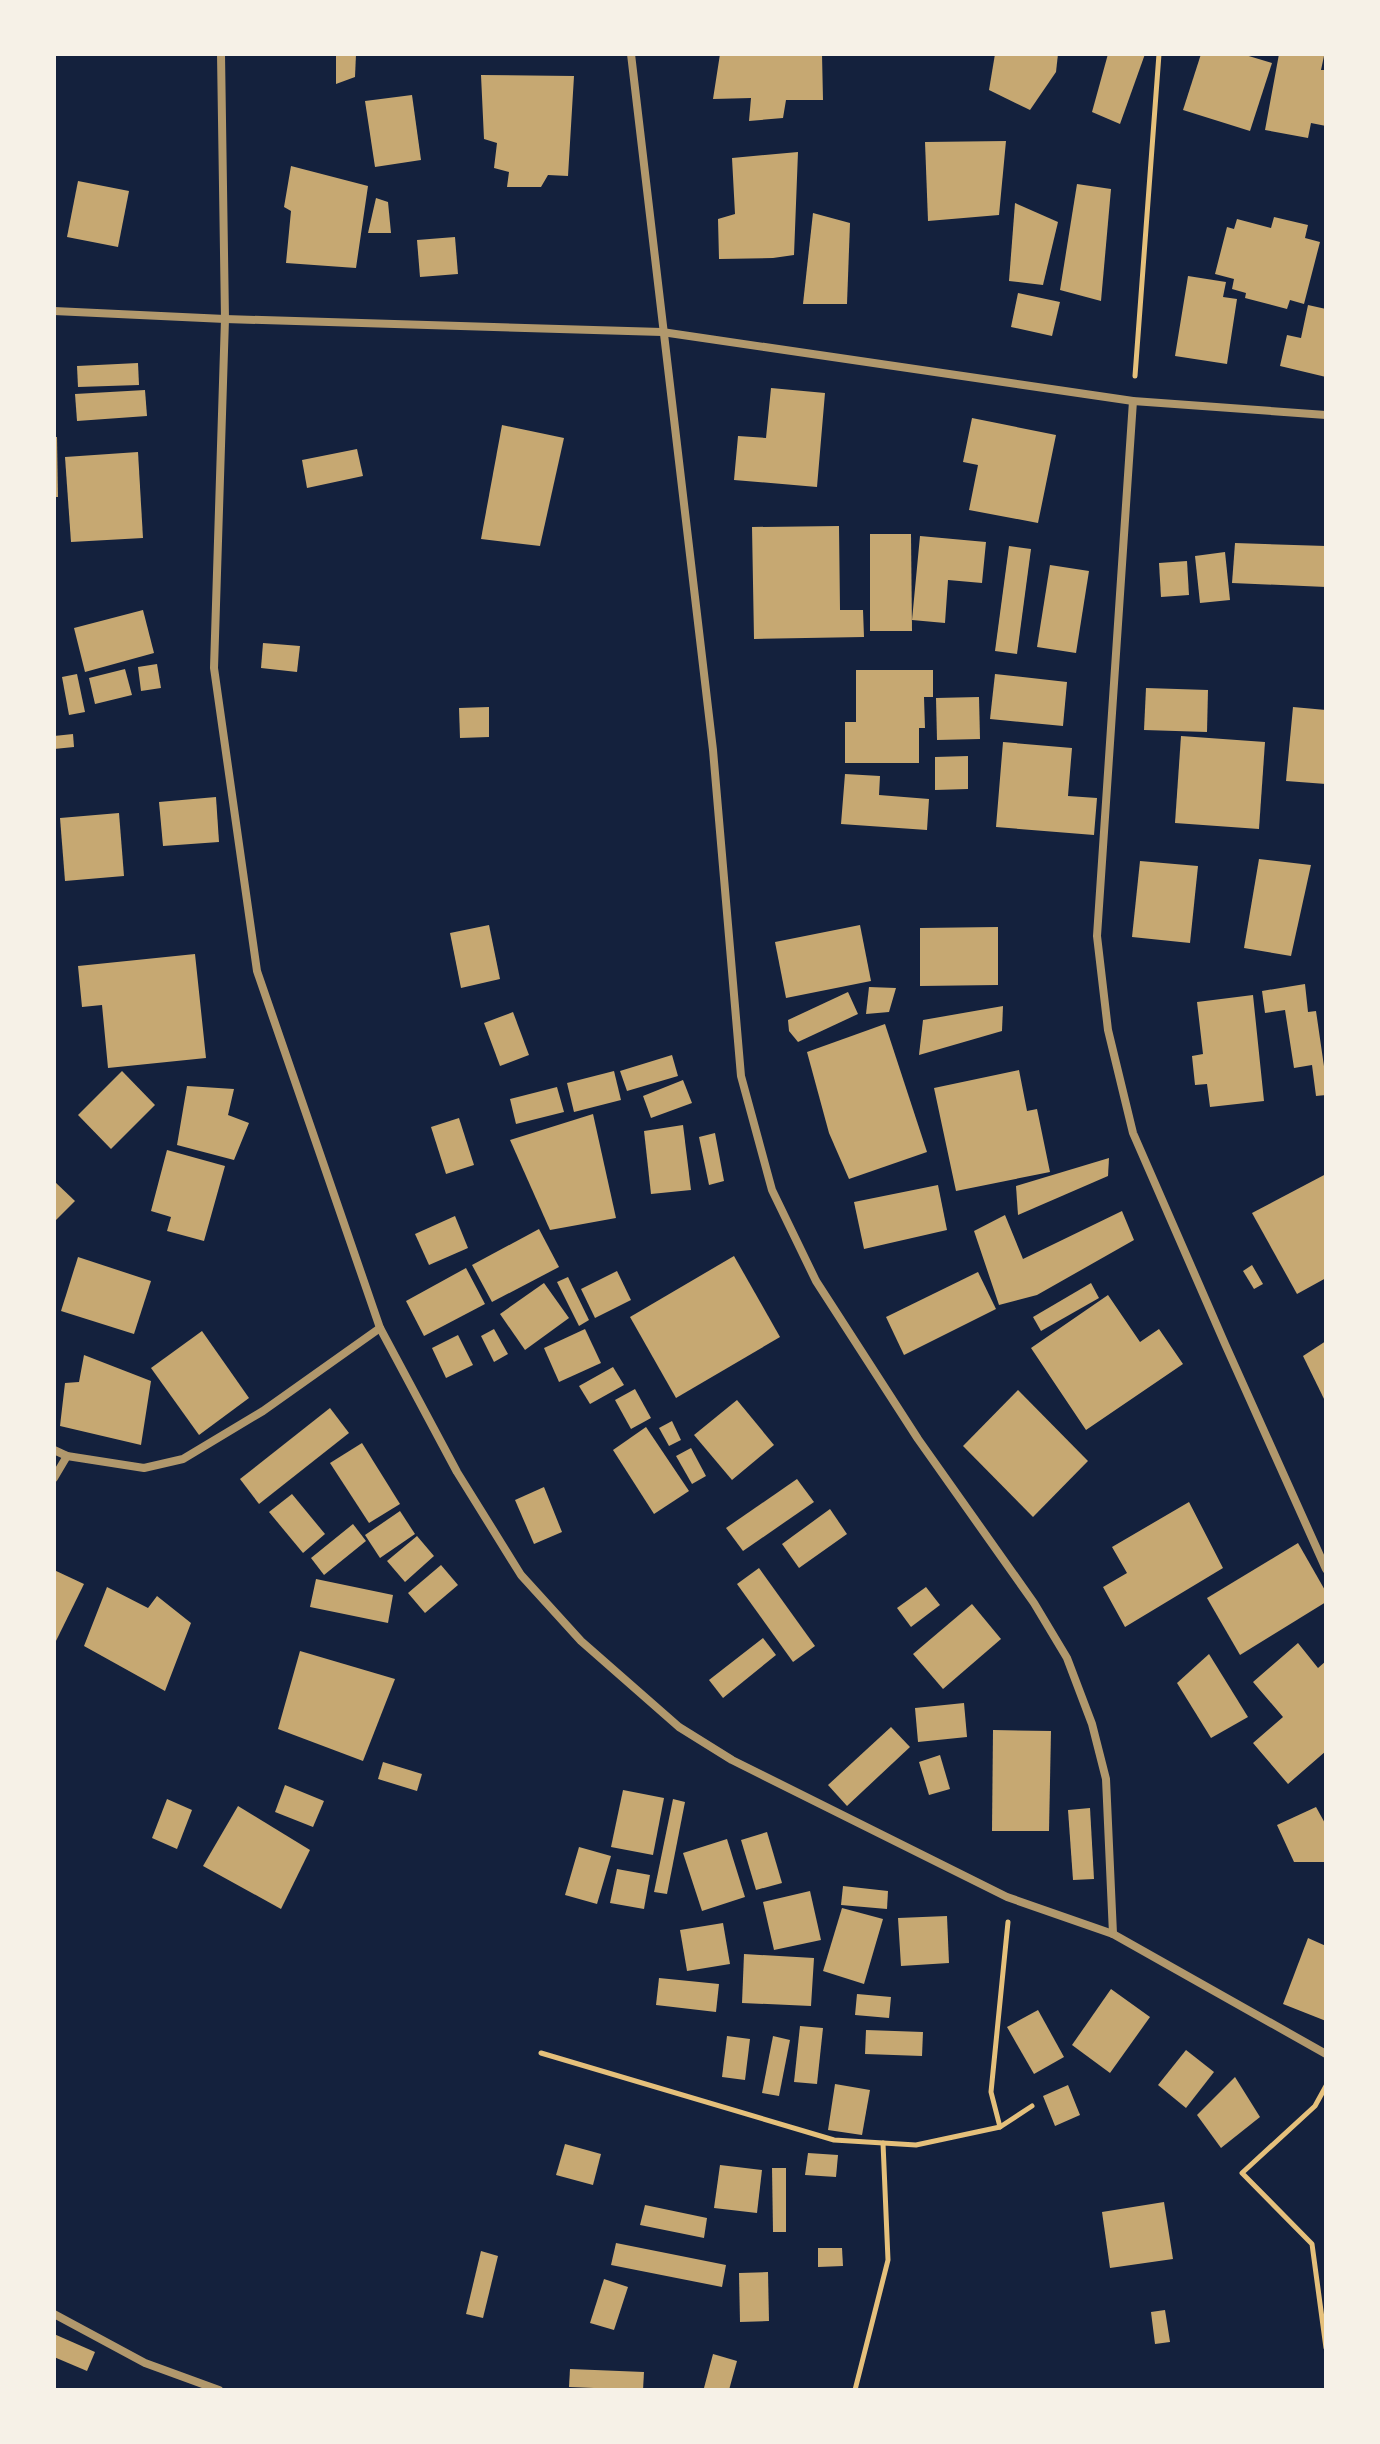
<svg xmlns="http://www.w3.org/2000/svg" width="1380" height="2444" viewBox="0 0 1380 2444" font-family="'Golos Text',sans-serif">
<rect width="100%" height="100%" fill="#14213d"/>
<!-- building -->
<g fill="#c6a872">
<path d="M336,54h20l-1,23 -19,7z"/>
<path d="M720,54h102l1,46h-37l-3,18 -34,3 2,-23 -38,1z"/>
<path d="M995,54h63l-2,18 -26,38 -41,-20z"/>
<path d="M1108,54h37l-25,70 -28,-12z"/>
<path d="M1201,54h41l30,9 -22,68 -67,-21z"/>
<path d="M1279,54l45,2 -3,14h5v56l-15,-3 -3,15 -43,-8z"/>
<path d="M481,75l93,1 -6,100 -20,-1 -7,12h-34l2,-15 -15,-4 3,-25 -13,-4z"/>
<path d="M412,95l9,65 -46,7 -10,-66z"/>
<path d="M1006,141l-7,74 -71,6 -3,-79z"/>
<path d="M798,152l-4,103 -21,3 -54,1 -1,-40 17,-5 -3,-56z"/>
<path d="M291,166l77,20 -12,82 -70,-5 5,-52 -7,-4z"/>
<path d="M78,181l51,10 -11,56 -51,-10z"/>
<path d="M1077,184l34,5 -10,112 -41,-11z"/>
<path d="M376,198l12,4 3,31h-23z"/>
<path d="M1015,203l43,19 -15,63 -34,-4z"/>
<path d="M813,213l37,10 -3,81h-44z"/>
<path d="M1274,217l34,8 -3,13 15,4 -16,62 -14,-4 -3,9 -42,-11 1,-5 -14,-4 2,-10 -19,-5 12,-47 7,2 3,-10 34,9z"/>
<path d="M455,237l3,37 -38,3 -3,-37z"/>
<path d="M1188,276l38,6 -3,15 14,2 -10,65 -52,-8z"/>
<path d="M1018,293l42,9 -8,34 -41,-9z"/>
<path d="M1308,305l18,4v68l-46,-11 7,-31 14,3z"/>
<path d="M138,363l1,22 -61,2 -1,-21z"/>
<path d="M771,388l54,5 -8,94 -83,-7 4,-44 28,2z"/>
<path d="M145,390l2,26 -70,5 -2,-27z"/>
<path d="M972,418l84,17 -18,88 -69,-13 9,-45 -15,-3z"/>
<path d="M502,425l62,13 -24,108 -59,-7z"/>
<path d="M54,437h3l1,60h-4z"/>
<path d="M357,449l6,27 -56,12 -5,-28z"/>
<path d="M138,452l5,86 -72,4 -6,-85z"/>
<path d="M839,526l1,84h23l1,27 -110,2 -2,-112z"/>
<path d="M870,534h41l1,97h-42z"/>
<path d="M920,536l66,6 -4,41 -34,-3 -3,43 -33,-3z"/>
<path d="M1235,543l91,3v41l-94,-4z"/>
<path d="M1009,546l22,3 -14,105 -22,-3z"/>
<path d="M1225,552l5,48 -30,3 -5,-47z"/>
<path d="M1187,561l2,34 -28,2 -2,-34z"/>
<path d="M1050,565l39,6 -13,82 -39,-6z"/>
<path d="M143,610l11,43 -69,19 -11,-44z"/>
<path d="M263,643l37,3 -3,26 -36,-4z"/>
<path d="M157,664l4,24 -20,3 -3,-24z"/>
<path d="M125,669l7,26 -37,9 -6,-26z"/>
<path d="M856,670h77v27h-9l1,31h-6v35h-74v-41h11z"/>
<path d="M77,674l8,38 -16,3 -7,-38z"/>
<path d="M995,674l72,8 -4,44 -73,-7z"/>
<path d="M1146,688l62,2 -1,42 -63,-2z"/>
<path d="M979,697l1,42 -43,1 -1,-42z"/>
<path d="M489,707v30l-29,1 -1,-30z"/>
<path d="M1293,707l33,3v74l-40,-3z"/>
<path d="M73,734l1,13 -20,2v-13z"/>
<path d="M1181,736l84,6 -6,87 -84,-6z"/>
<path d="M1003,742l69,6 -4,48 29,2 -3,37 -98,-8z"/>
<path d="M968,756v33l-33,1v-33z"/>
<path d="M845,774l35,2 -1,19 50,4 -2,31 -86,-6z"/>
<path d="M216,797l3,45 -56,4 -4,-44z"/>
<path d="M119,813l5,63 -59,5 -5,-63z"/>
<path d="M1259,859l52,6 -20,91 -47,-8z"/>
<path d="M1140,861l58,5 -8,77 -58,-6z"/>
<path d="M489,925l11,54 -39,9 -11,-55z"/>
<path d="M860,925l11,56 -85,17 -11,-56z"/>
<path d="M998,927v58l-78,1v-58z"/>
<path d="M195,954l11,104 -98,10 -6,-63 -20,2 -4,-41z"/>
<path d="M1305,984l3,28 8,-1 10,69v15l-10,1 -4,-31 -18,3 -9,-58 -20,3 -3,-22z"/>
<path d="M869,987l27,1 -7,24 -23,2z"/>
<path d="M848,992l10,22 -60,28 -9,-11 -1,-11z"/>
<path d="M1253,995l11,106 -54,6 -3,-23 -12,1 -3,-29 11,-2 -6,-52z"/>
<path d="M1003,1006l-1,25 -83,24 4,-35z"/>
<path d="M513,1012l16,43 -29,11 -16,-43z"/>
<path d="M885,1024l42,128 -78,27 -20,-46 -22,-81z"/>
<path d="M672,1055l6,21 -51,15 -7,-20z"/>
<path d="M1019,1070l8,41 10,-2 13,63 -94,19 -22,-103z"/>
<path d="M122,1071l33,34 -44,44 -33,-34z"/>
<path d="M614,1071l7,29 -47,12 -7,-29z"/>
<path d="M683,1080l9,23 -41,15 -8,-22z"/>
<path d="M187,1086l47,3 -6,26 21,8 -15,37 -57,-15z"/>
<path d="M557,1087l7,25 -48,12 -6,-25z"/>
<path d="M593,1114l23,104 -66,12 -40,-90z"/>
<path d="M459,1118l15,47 -28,9 -15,-47z"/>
<path d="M683,1125l8,65 -40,4 -7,-63z"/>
<path d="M715,1133l9,48 -15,4 -10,-48z"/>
<path d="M167,1150l58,16 -21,75 -37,-10 4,-14 -20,-6z"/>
<path d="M1109,1158l-1,18 -90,39 -2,-29z"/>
<path d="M1326,1174v104l-29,16 -45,-81z"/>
<path d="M54,1181l21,20 -21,21z"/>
<path d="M938,1185l9,45 -83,19 -10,-47z"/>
<path d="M1122,1211l12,29 -97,55 -38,10 -25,-74 31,-16 18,44z"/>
<path d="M455,1216l13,32 -39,17 -14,-31z"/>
<path d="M539,1229l20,38 -67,35 -20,-37z"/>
<path d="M734,1256l46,81 -104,61 -46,-81z"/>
<path d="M78,1257l73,24 -17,53 -73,-23z"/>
<path d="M1252,1265l11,19 -9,5 -11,-18z"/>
<path d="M466,1268l19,36 -61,32 -18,-35z"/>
<path d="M617,1271l14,29 -36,18 -14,-29z"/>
<path d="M978,1272l18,37 -92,46 -18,-38z"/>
<path d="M568,1277l21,43 -10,6 -22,-44z"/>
<path d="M544,1283l25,35 -44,32 -25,-36z"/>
<path d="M1091,1283l8,15 -58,33 -8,-14z"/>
<path d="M1108,1295l32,47 19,-13 24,35 -97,66 -55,-82z"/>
<path d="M494,1329l14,25 -14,8 -13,-26z"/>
<path d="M585,1329l16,34 -42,19 -15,-34z"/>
<path d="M202,1331l47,67 -50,37 -48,-67z"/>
<path d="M458,1335l15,30 -27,13 -14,-30z"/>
<path d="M1326,1341v62l-23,-47z"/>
<path d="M84,1355l67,26 -10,64 -81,-19 5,-43 14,-1z"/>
<path d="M613,1367l11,18 -34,19 -11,-18z"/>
<path d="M635,1389l16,29 -20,11 -16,-29z"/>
<path d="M1018,1390l70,71 -55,56 -70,-71z"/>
<path d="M737,1400l37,45 -42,35 -38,-45z"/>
<path d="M330,1408l19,25 -90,71 -19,-25z"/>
<path d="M672,1421l9,19 -12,6 -10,-18z"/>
<path d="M646,1427l43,64 -35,23 -41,-64z"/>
<path d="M362,1443l38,61 -31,19 -39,-60z"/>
<path d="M691,1448l15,28 -14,8 -16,-28z"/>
<path d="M797,1479l17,23 -71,49 -17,-23z"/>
<path d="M544,1487l18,45 -28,12 -19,-44z"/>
<path d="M292,1494l33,40 -22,19 -34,-41z"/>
<path d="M1189,1502l34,66 -98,59 -22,-40 24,-14 -15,-26z"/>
<path d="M830,1509l17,25 -48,34 -17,-24z"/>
<path d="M400,1511l15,23 -35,24 -15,-23z"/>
<path d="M353,1524l13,17 -42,34 -13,-17z"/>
<path d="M417,1536l17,20 -29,26 -18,-21z"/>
<path d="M1298,1543l28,49v10l-86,53 -33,-57z"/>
<path d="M441,1565l17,20 -33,28 -17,-20z"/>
<path d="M759,1568l56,78 -22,16 -56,-78z"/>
<path d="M54,1570l30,14 -30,61z"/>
<path d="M316,1579l77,16 -5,28 -78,-16z"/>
<path d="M107,1587l41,21 9,-12 34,27 -26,68 -81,-45z"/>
<path d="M926,1587l14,18 -29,22 -14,-19z"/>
<path d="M972,1604l29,35 -58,50 -30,-35z"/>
<path d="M763,1638l13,17 -53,43 -14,-18z"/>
<path d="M1298,1643l20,25 8,-7v90l-38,33 -35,-41 30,-26 -30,-35z"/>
<path d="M300,1651l95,28 -32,82 -85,-32z"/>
<path d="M1209,1654l39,63 -37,21 -34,-55z"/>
<path d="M964,1703l3,34 -49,5 -3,-34z"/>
<path d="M891,1727l19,20 -63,59 -19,-21z"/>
<path d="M993,1730l58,1 -2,100h-57z"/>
<path d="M940,1755l10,34 -21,6 -10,-33z"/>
<path d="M383,1762l39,12 -5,17 -39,-12z"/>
<path d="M285,1785l39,16 -11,26 -38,-15z"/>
<path d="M623,1790l41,8 -11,57 -42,-8z"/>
<path d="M167,1799l25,11 -15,39 -25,-11z"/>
<path d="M673,1799l12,3 -18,92 -13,-2z"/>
<path d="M238,1806l72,44 -29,59 -78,-43z"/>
<path d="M1316,1807l10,18v37h-32l-17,-37z"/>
<path d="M1090,1808l4,71 -21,1 -5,-70z"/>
<path d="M767,1832l15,51 -26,7 -15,-50z"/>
<path d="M727,1839l18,58 -43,14 -19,-58z"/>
<path d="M579,1847l32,9 -14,48 -32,-9z"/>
<path d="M617,1869l33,6 -6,34 -34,-6z"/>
<path d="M843,1886l45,5 -1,18 -46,-4z"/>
<path d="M810,1891l11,49 -47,10 -11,-48z"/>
<path d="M842,1908l41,11 -19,65 -41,-13z"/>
<path d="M947,1916l2,47 -48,3 -3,-48z"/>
<path d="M723,1923l7,41 -43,7 -7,-41z"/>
<path d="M1308,1938l18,8v75l-43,-17z"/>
<path d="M744,1954l70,4 -3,48 -69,-3z"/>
<path d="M659,1978l60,6 -3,28 -60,-7z"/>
<path d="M1111,1989l39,28 -40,56 -38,-28z"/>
<path d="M857,1994l34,3 -2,21 -34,-3z"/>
<path d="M1038,2010l26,47 -30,17 -27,-47z"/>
<path d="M800,2026l23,2 -6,56 -23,-2z"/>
<path d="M866,2030l57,2 -1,24 -57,-2z"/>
<path d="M727,2036l23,3 -5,41 -23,-3z"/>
<path d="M773,2036l17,4 -11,56 -17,-3z"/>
<path d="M1186,2050l28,22 -28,36 -28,-23z"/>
<path d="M1235,2077l25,40 -39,31 -24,-33z"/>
<path d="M835,2084l35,6 -8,45 -34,-5z"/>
<path d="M1068,2085l12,30 -25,11 -12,-30z"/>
<path d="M565,2144l36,10 -8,31 -37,-10z"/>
<path d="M808,2153l30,2 -2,22 -31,-2z"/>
<path d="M720,2165l42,5 -5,43 -43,-5z"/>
<path d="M772,2168h14v64h-13z"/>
<path d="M1164,2202l9,57 -63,9 -8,-56z"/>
<path d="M645,2205l62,13 -3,20 -64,-13z"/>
<path d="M616,2243l110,22 -4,22 -111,-22z"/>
<path d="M818,2248h24l1,18 -25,1z"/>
<path d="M481,2251l17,5 -15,62 -17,-4z"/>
<path d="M768,2272l1,49 -29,1 -1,-49z"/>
<path d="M604,2279l24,8 -14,43 -24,-7z"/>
<path d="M1165,2310l5,32 -15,2 -4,-32z"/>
<path d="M54,2334l41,18 -8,19 -33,-14z"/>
<path d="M713,2354l24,7 -8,29 -25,-2z"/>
<path d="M570,2369l74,3 -1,18 -74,-3z"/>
</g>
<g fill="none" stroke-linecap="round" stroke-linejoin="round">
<!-- path -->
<g stroke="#e5c07b" stroke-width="5">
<path d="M1135,376l24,-322"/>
<path d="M541,2053l293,87 82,5 84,-18 32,-21"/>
<path d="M1326,2086l-11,20 -73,67 70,71 14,104"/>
<path d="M1000,2127l-9,-35 17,-170"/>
<path d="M855,2390l33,-130 -5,-117"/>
</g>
<!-- minor -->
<g stroke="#b1986c" stroke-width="8">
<path d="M221,54l4,265 -11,349 43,303 123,357 77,144 64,103 60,66 98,86 53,33 275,137 106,37 213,120"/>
<path d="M631,54l82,696 28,326 31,114 44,91 102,158 116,164 33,55 25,66 14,55 7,155"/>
<path d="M54,311l171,8 437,13 471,69 193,14"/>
<path d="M1133,401l-36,535 11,94 25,103 92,211 101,225"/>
<path d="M54,1450l13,6 77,12 39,-9 80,-48 117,-83"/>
<path d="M54,1478l13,-22"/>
<path d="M54,2314l91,49 74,27"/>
</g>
</g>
<!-- border -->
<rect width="1380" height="2444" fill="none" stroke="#f6f1e7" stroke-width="112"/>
</svg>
